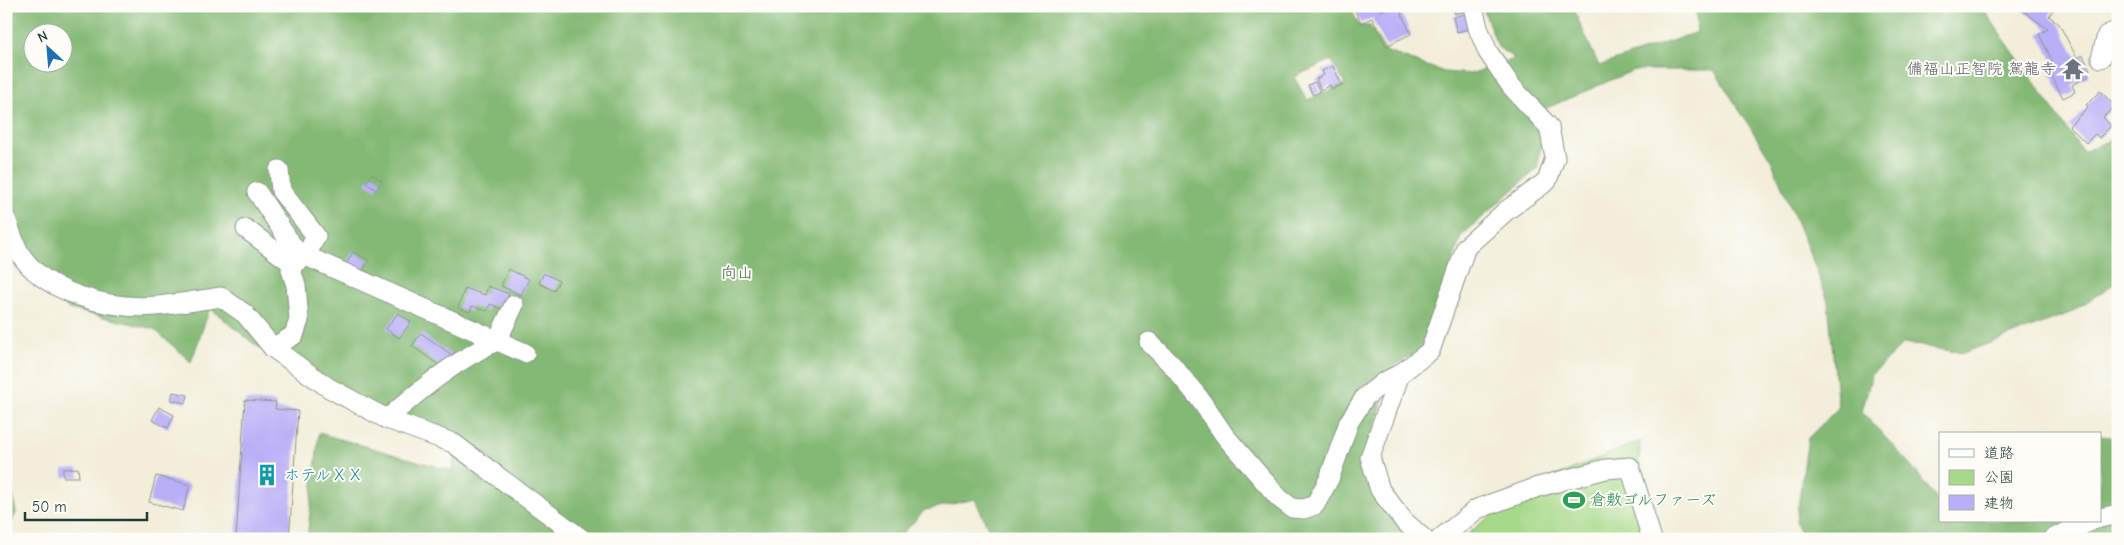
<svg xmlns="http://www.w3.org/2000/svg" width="2124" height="545" viewBox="0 0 2124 545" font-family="'Comic Neue','Klee One',sans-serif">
<rect width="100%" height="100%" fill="#fdfcf7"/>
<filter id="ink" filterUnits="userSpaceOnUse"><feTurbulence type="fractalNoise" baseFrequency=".02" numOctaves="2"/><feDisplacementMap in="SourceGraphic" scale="10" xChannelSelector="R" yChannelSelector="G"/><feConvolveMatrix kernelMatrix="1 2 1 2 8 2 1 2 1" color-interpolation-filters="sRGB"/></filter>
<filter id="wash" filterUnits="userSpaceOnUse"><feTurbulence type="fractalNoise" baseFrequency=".0096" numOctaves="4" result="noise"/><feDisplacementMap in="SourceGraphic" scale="20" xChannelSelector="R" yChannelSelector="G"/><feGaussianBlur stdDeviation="1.12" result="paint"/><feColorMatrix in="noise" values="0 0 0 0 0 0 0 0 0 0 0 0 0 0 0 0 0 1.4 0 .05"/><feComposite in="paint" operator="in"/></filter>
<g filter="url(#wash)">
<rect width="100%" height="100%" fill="#f3eeda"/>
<!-- green -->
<path fill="#a6d988" stroke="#628b5e" d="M1640,441l-3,69 8,29h-178l1,-5 57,-45z"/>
<!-- forest -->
<g fill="#84b974" stroke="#527b54" fill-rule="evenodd">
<path d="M6,6h1344l9,20h11l15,25 59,21 26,2 45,-15 -17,-12 -16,-41h90l27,60 98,-34 -1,-19 -3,-7h288l102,146 32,-14 3,3v140l-48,32 -107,40 -59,-10 -32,31 -10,38 53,58 25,34v17h14l2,3 3,-3h141v-85l18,2v101h-315l-7,-18 12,-83 30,-30 -10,-107 -13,-35 -44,-106 -57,-90h-80l-101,44 8,30 -4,25 -76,67 -37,111 -31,20 -27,88 51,84h-424l-18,-40 -50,11 -28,29h-590l12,-106 133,38 3,-22 -119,-46 -83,-60 -43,-35 -19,54 -37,-33 -85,-20 -55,-44 -8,-10zM32,32h30v30h-30zM1331,60l14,24 -38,16 -13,-23z"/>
<path d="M6,456l10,57 -10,22z"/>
</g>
<g id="blocks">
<!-- building -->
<g fill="#b9aff7">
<path d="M1353,6h26l2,5 10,-5h7l13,28 -25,12 -14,-28 -11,5z"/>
<path d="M1454,6h9l1,6 -9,2z"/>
<path d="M2026,6h30l-7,10 10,8 18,34 6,-3 7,15 -3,2 2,4 -17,9 3,7 -12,6 -17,-33 7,-3 -14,-28 9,-5 -25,-18z"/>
<path d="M1469,13l4,15 -16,4 -4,-15z"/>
<path d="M1333,66l9,19 -10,4 -2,-4 -9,5 -5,-11 8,-4 -2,-4z"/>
<path d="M1315,82l5,10 -7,3 -5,-10z"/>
<path d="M2100,91l15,15 -12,11 8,9 -12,12 -4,-4 -9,9 -17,-17 19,-19 -2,-2z"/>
<path d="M372,174l10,7 -6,9 -10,-7z"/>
<path d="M353,252l16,8 -9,15 -15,-9z"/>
<path d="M508,269l21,10 -8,16 -20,-9z"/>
<path d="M544,273l15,8 -5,10 -15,-8z"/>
<path d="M488,286l21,8 -5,16 -14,-6 -3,7 -15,-5 -2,6 -12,-4 7,-20 20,7z"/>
<path d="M398,313l13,9 -12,16 -13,-9z"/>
<path d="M421,333l31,22 -9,13 -31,-22z"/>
<path d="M173,392l15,3 -2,8 -15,-3z"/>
<path d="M245,400l31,2 -1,7 23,2 -9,128h-53z"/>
<path d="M159,407l15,8 -6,13 -16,-8z"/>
<path d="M78,468l1,9h-16v-8z"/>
<path d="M156,476l34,9 -7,26 -34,-9z"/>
</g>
</g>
</g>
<g filter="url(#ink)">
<use href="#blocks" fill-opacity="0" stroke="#899687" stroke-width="1"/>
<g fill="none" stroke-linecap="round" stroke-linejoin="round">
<!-- street casing -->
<g stroke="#899687" stroke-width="21">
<g id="street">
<path d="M2101,58l6,-23 11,-5"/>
<path d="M279,170l2,21 35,45 -10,20 219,97"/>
<path d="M6,219c4,11 8,23 13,33 25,42 92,58 137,54 22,-2 44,-6 65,-9l24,17 28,34 56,40 58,31 66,24 129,96"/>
<path d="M246,229l47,35 13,-8 -10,-5 -39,-59"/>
<path d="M1149,342l23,23 27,33 26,38 54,62 13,10 12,1 11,-4 14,-26 20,-57 16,-25 19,-15 16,-8 30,-23 36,-104 40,-36 41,-30 8,-23 -6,-31 -38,-41 -23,-34 -10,-24 -5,-22"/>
<path d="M273,348l21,-13 5,-15 -3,-35 -5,-15 2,-6"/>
<path d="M1400,374l-30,83 10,33 24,31 20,18"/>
<path d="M387,419c34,-30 69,-59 110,-78l17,-36"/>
<path d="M2100,518l18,-4"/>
<path d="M1440,539l37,-30 61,-22 68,-18 24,-2 22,72"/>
<path d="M2052,539l39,-18"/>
</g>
</g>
<!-- street -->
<use href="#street" stroke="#fff" stroke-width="19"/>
</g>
</g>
<!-- icons -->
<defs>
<g id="temple-bare" transform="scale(1.725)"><path d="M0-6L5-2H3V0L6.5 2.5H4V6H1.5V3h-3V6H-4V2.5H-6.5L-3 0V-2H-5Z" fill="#6b7280" stroke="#fdfcf7" stroke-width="2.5" paint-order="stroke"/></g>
<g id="building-bare" transform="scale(1.725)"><path d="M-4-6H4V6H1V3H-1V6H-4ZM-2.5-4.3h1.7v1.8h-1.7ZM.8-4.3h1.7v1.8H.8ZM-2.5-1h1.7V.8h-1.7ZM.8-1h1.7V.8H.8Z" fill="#0f9aa8" stroke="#fdfcf7" stroke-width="2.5" paint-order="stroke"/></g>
<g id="stadium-bare" transform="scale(1.725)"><path d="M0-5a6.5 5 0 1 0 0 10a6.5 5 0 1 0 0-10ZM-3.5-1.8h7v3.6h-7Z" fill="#2e9e5b" stroke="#fdfcf7" stroke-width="2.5" paint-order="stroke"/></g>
</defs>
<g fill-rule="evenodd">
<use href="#temple-bare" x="2073" y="69"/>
<use href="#building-bare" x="267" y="475"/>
<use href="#stadium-bare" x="1574" y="500"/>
</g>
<g text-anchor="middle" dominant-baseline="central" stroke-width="4" stroke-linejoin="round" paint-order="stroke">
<!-- worship labels -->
<g font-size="16" fill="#5b616d" stroke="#fdfcf7" text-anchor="end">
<text x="2056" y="69">備福山正智院 駕龍寺</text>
</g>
<!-- park labels -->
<g font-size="16" fill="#416449" stroke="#fdfcf7">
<text x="737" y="273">向山</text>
</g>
<!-- culture labels -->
<g font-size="16" fill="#0d838f" stroke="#fdfcf7" text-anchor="start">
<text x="284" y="475">ホテルＸＸ</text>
</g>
<!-- leisure labels -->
<g font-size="16" fill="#27864d" stroke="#fdfcf7" text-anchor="start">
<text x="1590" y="500">倉敷ゴルファーズ</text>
</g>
</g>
<!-- margin -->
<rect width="2124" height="545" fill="none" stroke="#fdfcf7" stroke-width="25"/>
<!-- legend -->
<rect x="1939" y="432" width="162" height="90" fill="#fdfcf7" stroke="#a4b0a9"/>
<rect x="1949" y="449" width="25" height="8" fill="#ffffff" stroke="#a4b0a9"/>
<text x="1984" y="458" font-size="15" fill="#1f3d34">道路</text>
<rect x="1949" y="470" width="25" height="15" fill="#a6d988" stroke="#a4b0a9"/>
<text x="1984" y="482" font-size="15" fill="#1f3d34">公園</text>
<rect x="1949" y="495" width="25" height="15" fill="#b9aff7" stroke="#a4b0a9"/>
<text x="1984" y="508" font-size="15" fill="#1f3d34">建物</text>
<!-- north arrow -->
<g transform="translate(48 48) rotate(334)"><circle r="24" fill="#fdfcf7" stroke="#a4b0a9"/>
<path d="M0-4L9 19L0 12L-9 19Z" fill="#1f6fb2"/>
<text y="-8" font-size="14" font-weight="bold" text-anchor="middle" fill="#1f3d34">N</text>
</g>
<!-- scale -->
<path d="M25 512v8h122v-8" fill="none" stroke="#1f3d34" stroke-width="2.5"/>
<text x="32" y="512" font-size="15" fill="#1f3d34" stroke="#fdfcf7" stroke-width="4" paint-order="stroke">50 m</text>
</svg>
